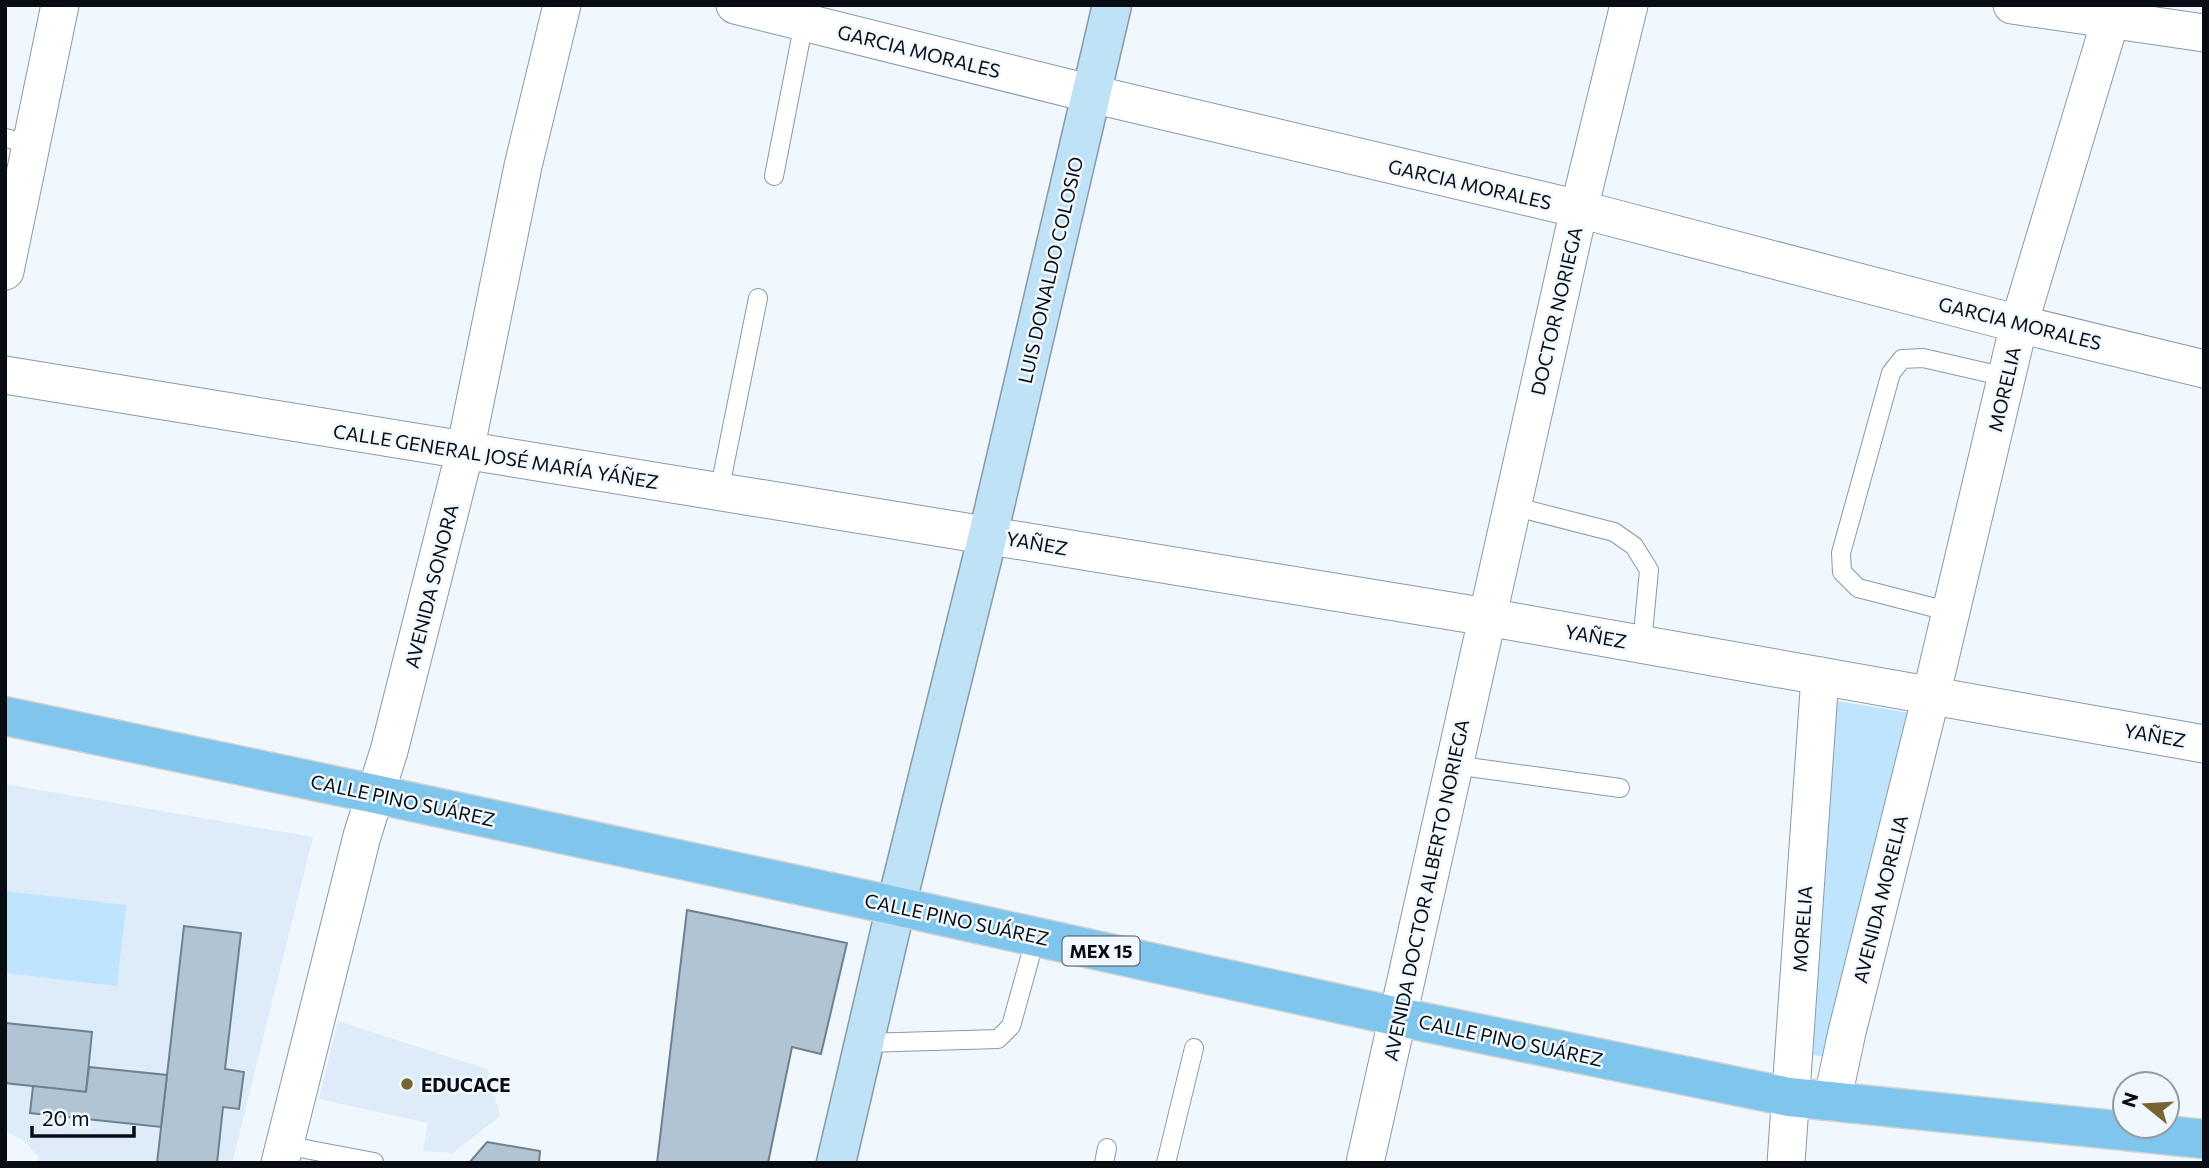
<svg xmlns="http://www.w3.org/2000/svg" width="2209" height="1168" viewBox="0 0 2209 1168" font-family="Commissioner,sans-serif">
<rect width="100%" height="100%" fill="#f0f8fe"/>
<!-- built -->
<g fill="#ddecf8">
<path d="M5,784l308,53 -81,326h-193l-1,-6 -13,-16 -20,-10z"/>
<path d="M338,1021l149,48 13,47 -47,37 -30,-2 5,-28 -109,-24z"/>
</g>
<!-- green -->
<g fill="#bfe4fe">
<path d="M1837,701l86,14 -90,343 -20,-3z"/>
<path d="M5,891l121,14 -9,81 -112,-13z"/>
</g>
<!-- building -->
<g fill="#b0c4d3" stroke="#6f818f" stroke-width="2">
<path d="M687,910l160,33 -26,111 -29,-7 -24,116h-111z"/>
<path d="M184,926l57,7 -16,136 19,3 -5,37 -16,-2 -6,56h-60z"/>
<path d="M5,1023l87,9 -6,60 -81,-9z"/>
<path d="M89,1067l78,8 -6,52 -131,-14 3,-27 53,6z"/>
<path d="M487,1142l53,9 -1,12h-70z"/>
</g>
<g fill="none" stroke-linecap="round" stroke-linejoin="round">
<!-- service casing -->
<g stroke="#879aa8" stroke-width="20">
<g id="service">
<path d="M5,138l26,6"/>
<path d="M774,176l30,-154"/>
<path d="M719,492l39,-194"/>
<path d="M1512,506l102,26 20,14 15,24 -7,74"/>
<path d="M1951,612l-93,-24 -16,-16 -1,-19 50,-180 11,-14 21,-1 83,19"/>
<path d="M1454,765l166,23"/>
<path d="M865,1043l133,-4 13,-13 25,-90"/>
<path d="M284,1145l90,17"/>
<path d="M1104,1163l3,-15"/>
<path d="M1166,1163l28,-115"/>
</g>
</g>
<!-- minor casing -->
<g stroke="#879aa8" stroke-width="39">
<g id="minor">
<path d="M735,5l357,89 487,115 440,115 185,45"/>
<path d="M2012,5l192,28"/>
<path d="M5,271l55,-266"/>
<path d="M5,375l1482,242 717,127"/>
<path d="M1832,1102l15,-70 84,-336 88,-372 96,-319"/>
<path d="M280,1163l82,-327 27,-85 76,-300 58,-285 39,-161"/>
<path d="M1365,1163l214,-954 50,-204"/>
<path d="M1786,1163l34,-487"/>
</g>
</g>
<!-- secondary casing -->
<g stroke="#879aa8" stroke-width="41">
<path id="secondary" d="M836,1163l60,-257 92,-371 124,-530"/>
</g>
<!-- primary casing -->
<g stroke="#d2d3d4" stroke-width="41">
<path id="primary" d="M5,716l370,78 521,112 503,111 390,80 415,42"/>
</g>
<!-- service -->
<use href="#service" stroke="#fff" stroke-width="18"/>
<!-- minor -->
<use href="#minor" stroke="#fff" stroke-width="37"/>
<!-- secondary -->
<use href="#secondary" stroke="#bfe2f6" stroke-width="38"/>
<!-- primary -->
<use href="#primary" stroke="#80c5ec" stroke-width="38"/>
</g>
<!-- markers -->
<circle fill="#776533" stroke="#f0f8fe" stroke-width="2.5" cx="407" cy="1084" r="7"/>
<g text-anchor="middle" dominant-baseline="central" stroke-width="5" stroke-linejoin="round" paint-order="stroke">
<!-- shield labels -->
<rect fill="#f0f8fe" stroke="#4d5459" stroke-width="2" x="1062.5" y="936.5" width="77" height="29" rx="5"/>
<g font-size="18" font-weight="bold" fill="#070d12">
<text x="1101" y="951">MEX 15</text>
</g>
<!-- street labels -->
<g font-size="19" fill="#070d12" stroke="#f0f8fe">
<text transform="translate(919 51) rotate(14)">GARCIA MORALES</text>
<text transform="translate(1470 184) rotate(13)">GARCIA MORALES</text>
<text transform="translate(1050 270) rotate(-77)">LUIS DONALDO COLOSIO</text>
<text transform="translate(1556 311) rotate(-77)">DOCTOR NORIEGA</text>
<text transform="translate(2020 323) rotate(14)">GARCIA MORALES</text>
<text transform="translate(2004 389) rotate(-77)">MORELIA</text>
<text transform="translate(496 456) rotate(9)">CALLE GENERAL JOSÉ MARÍA YÁÑEZ</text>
<text transform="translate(1037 543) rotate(10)">YAÑEZ</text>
<text transform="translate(431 586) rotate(-76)">AVENIDA SONORA</text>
<text transform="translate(1596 636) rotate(10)">YAÑEZ</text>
<text transform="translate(2155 735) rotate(10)">YAÑEZ</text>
<text transform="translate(403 800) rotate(12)">CALLE PINO SUÁREZ</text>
<text transform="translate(1426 890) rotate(-78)">AVENIDA DOCTOR ALBERTO NORIEGA</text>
<text transform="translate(1880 899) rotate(-76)">AVENIDA MORELIA</text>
<text transform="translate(957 919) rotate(12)">CALLE PINO SUÁREZ</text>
<text transform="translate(1802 929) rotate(-86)">MORELIA</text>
<text transform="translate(1511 1040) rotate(12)">CALLE PINO SUÁREZ</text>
</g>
<!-- poi labels -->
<g font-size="19" font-weight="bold" fill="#070d12" stroke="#f0f8fe" text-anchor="start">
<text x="421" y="1084">EDUCACE</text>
</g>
</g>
<!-- border -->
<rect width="2209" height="1168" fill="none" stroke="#070d12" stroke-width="14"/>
<!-- north arrow -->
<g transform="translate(2146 1105) rotate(288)"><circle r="33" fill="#f0f8fe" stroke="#939aa0" stroke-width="2"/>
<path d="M0-5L12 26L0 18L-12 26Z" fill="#776533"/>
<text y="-10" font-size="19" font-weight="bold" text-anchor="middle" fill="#070d12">N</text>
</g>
<!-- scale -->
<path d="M32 1126v10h102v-10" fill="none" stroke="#070d12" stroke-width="3.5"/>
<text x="42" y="1126" font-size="21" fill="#070d12" stroke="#f0f8fe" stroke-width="5" paint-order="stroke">20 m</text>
</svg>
